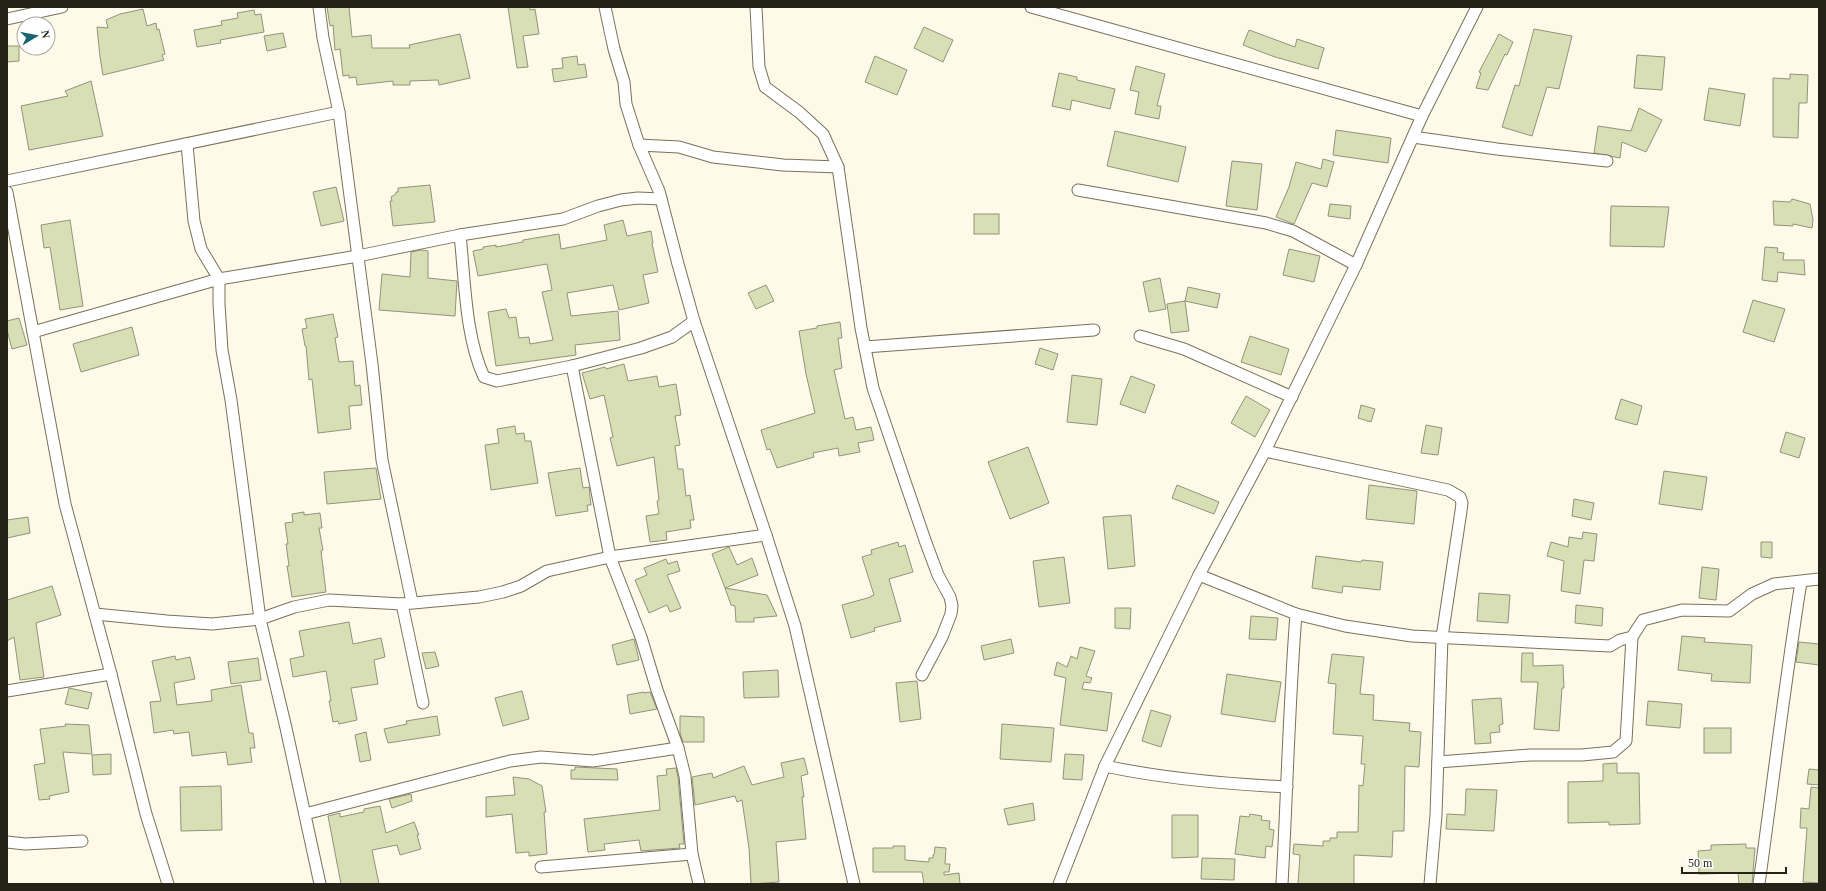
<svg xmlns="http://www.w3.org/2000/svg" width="1826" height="891" viewBox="0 0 1826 891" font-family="'Times New Roman',serif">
<rect width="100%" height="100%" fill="#fff9e9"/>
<!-- building -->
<g fill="#d9dfb4" stroke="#90947a">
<path d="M327,7h22l3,30 19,-2 1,13h38l-1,-3 51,-11 10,44 -31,7 -1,-5 -28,1v4h-17v-4l-36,4 -1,-8 -7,1v-3l-6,1 -3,-27 -5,1 -2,-25 -3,1z"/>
<path d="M508,7h22v3l5,-1 4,25 -16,2 5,31 -11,1z"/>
<path d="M143,9l4,17 9,-3 1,7 2,-1 6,25 -3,1 2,5 -61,15 -3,-18 -3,-30 11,1 -2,-8 14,-6z"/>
<path d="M254,10l1,5 6,-1 3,18 -44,8 1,3 -24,4 -3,-17 28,-5 -1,-4 17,-3 -1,-5z"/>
<path d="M924,27l29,13 -10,22 -29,-14z"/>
<path d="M1534,29l38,7 -13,53 -12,-2 -15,49 -30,-9 13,-42 4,1z"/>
<path d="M1249,30l46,17 2,-8 27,9 -6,21 -43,-12 -32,-12z"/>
<path d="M283,33l3,14 -19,4 -3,-15z"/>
<path d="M1499,34l14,8 -6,13 -2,-1 -17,36 -12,-2 5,-15 -2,-1z"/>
<path d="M7,46h12v15l-12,1z"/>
<path d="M1637,55l28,2 -3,33 -28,-2z"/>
<path d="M577,56l1,9 7,-1 2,13 -33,5 -2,-13 11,-1 -1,-10z"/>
<path d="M875,56l32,14 -10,25 -32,-13z"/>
<path d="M1136,66l29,8 -8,32h4l-2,13 -24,-5 4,-22 -9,-2z"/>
<path d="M1059,73l18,4v3l38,9 -5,20 -38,-9 -2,10 -18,-4z"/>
<path d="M1790,74l18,1 -1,28h-8l-1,35 -25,-1v-59l17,1z"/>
<path d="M91,81l12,55 -74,14 -8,-44 47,-10 -3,-5z"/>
<path d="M1709,88l36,6 -5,32 -36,-6z"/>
<path d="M1639,108l23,12 -16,32 -24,-10 -2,16 -26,-5 4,-27 33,5z"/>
<path d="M1336,130l55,8 -3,25 -55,-8z"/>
<path d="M1115,131l71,16 -8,35 -71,-16z"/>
<path d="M1323,159l11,3 -7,25 -15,-4 -18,41 -18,-7 13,-30 7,-25 25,7z"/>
<path d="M1232,161l30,3 -5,46 -31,-4z"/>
<path d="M430,185l5,37 -42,4 -3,-25h2l-1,-4 5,-3v-2h2v-4z"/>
<path d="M336,187l8,34 -23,5 -8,-34z"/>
<path d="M1792,199l18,5 3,16 -1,8 -19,-4v2l-19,-1 -1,-24 17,1z"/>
<path d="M1330,204l21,2 -1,13 -22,-3z"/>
<path d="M1611,206l58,1 -5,40 -54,-1z"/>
<rect x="974" y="214" width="25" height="20"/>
<path d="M70,220l13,86 -23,4 -10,-63 -6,1 -3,-23z"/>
<path d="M623,220l4,16 24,-5 2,12h-1l6,29 -15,3 6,28 -30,7 -6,-25 -46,8 4,23 47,-5 2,29 -45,5 1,10 -80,11 -8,-54 18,-3 3,9 7,-1 3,21 10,-1 1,7 23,-4 -11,-48 10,-2 -5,-26 -69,12 -5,-25 10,-2v-2l13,-2v2l27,-5v-2l36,-6 2,15 46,-9 -3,-15z"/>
<path d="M1765,247l13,1 -1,4 7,1 -1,7h21l1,15 -27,-3 -1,10 -15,-2z"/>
<path d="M1289,249l31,7 -6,26 -31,-7z"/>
<path d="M421,250l7,1v27l29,3 -2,35 -76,-6 3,-36 28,3 1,-25z"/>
<path d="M1160,278l6,31 -17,3 -6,-30z"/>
<path d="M766,285l8,16 -18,8 -8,-16z"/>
<path d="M1188,287l32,7 -3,14 -32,-7z"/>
<path d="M1753,300l32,9 -11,33 -31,-10z"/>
<path d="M1185,301l4,30 -18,2 -4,-29z"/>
<path d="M333,314l5,23 -3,1 4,24 14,-1 2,25 5,-1 2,20 -13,1 2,23 -33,4 -6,-54 -3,1 -3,-34h-1l-3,-17 5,-1 -2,-9z"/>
<path d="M19,318l8,27 -15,4 -5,-19v-9z"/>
<path d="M840,322l2,16h-4l4,30 -8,2 11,49 8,-2 3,13 15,-3 3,13 -16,3 2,9 -21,4 -1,-8 -25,5 1,4 -37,11 -7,-19 -3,1 -6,-20 54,-17 -9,-39 -7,-43 18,-3v-2z"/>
<path d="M132,327l7,28 -58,17 -8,-28z"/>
<path d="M1250,336l39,13 -8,26 -40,-13z"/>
<path d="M1040,348l18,6 -5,16 -18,-6z"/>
<path d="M624,364l4,17 29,-5 2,11 17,-3 5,31 -6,1 5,29 -5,1 3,23h5l3,27 4,-1 4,25h-4l1,8 -25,4 1,8 -17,2 -4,-26 13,-2 -2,-13 2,-1 -5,-43 -37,9 -7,-28 3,-1 -9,-42 -14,4 -8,-26 23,-6 1,2z"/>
<path d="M1072,375l30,4 -5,46 -30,-3z"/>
<path d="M1131,376l24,9 -10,28 -25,-9z"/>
<path d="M1246,396l24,14 -15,27 -24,-14z"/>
<path d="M1621,399l21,7 -5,19 -22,-6z"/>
<path d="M1361,405l14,4 -4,13 -13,-4z"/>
<path d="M1426,425l16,3 -4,27 -17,-2z"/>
<path d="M515,426l1,8 8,-1 1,8h6l7,42 -47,7 -6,-45 14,-2 -2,-14z"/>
<path d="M1786,432l19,6 -6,20 -19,-6z"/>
<path d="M1028,447l21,56 -39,16 -22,-57z"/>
<path d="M376,468l5,31 -54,5 -3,-32z"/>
<path d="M580,468l3,20 6,-1 2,18h-4l1,6 -32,5 -8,-43z"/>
<path d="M1664,471l43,6 -5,33 -43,-6z"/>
<path d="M1177,485l42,17 -5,12 -42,-16z"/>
<path d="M1369,485l48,6 -3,33 -48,-5z"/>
<path d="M1574,499l20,4 -3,17 -19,-4z"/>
<path d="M304,512v3l16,-2 2,15h-3l4,22 -2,1 5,41 -34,5 -5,-31h2l-3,-22h2l-3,-21 8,-1 -1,-8z"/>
<path d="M1131,515l4,51 -27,3 -5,-52z"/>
<path d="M28,517l2,16 -23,5v-18z"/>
<path d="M1583,532l14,2 -3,27 -10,-1 -4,34 -19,-3 3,-30 -17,-5 4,-14 17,5 1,-10 13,2z"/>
<path d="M898,542l1,5 6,-2 8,27 -24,7 12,42 -27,7 1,3 -24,7 -9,-33 29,-8v-1l3,-1 -12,-38 10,-3 -1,-4z"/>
<path d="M1761,542h11v16l-11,-1z"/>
<path d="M729,547l8,18 15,-7 6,17 -33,13 -13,-34z"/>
<path d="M1316,556l45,6 1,-2 21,2 -3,28 -37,-4 -1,7 -30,-5z"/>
<path d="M1064,557l6,46 -31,4 -6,-46z"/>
<path d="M666,559l2,5 9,-3 3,10 -13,4 14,33 -11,4 -3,-7 -18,8 -14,-33 12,-5 -3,-7z"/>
<path d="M1702,567l17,2 -3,31 -17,-2z"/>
<path d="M52,586l9,29 -25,8 8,54 -24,3 -6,-43 -7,4v-41z"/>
<path d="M725,588l42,7 10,21 -23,2v4h-18l-1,-16 -4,-1z"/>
<path d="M1479,593l31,2 -2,28 -31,-2z"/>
<path d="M1576,605l27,3 -1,18 -27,-3z"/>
<path d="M1115,608h16l-1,21 -15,-1z"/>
<path d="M1251,616l27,2 -2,22 -27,-1z"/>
<path d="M349,622l4,22 28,-6 4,19 -11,3 4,24 -27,4 6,32 -18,4 -1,-3 -5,1 -4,-21h2l-5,-30 -33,6 -3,-18 14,-3 -5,-25z"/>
<path d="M1682,636l23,2 -1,4 48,3 -2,38 -39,-2 1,-7 -34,-4z"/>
<path d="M634,639l5,21 -22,5 -5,-20z"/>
<path d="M1011,639l3,14 -30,7 -3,-14z"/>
<path d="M1799,642l20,2v21l-23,-3z"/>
<path d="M1080,647l15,4 -9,25 6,2 -2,5 -6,-1 -2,7 30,4 -5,38 -47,-6 6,-47 -12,-3 3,-13 10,5 4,-11 6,3z"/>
<path d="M435,652l4,14 -13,3 -4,-16z"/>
<path d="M1522,653h11v13l30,-1 1,23h-2l-3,43 -25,-2 4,-47h-17z"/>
<path d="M1332,654l32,3 -4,37 14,1 -1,25 37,3 -1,8 12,1 -2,35 -14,-1 -1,65h-11l-1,26 -38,-2v29h-56l2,-29 -7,-1 1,-10 29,2v-5h7v-3h7v-6h21l1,-47 4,1 2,-22h-4l2,-28 -30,-2 3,-50 -8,-1z"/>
<path d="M175,656l1,4 14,-3 5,22 -21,4 3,22 35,-4 -1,-11 30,-5 8,48h4l2,15h-5l2,14 -24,3 -2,-13 -34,4 -3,-24 -15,2 -1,-4 -19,3 -4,-31 11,-1 -9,-40z"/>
<path d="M258,658l3,22 -30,4 -3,-22z"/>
<path d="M778,670l1,27 -35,1 -1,-26z"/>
<path d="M1227,674l54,8 -6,40 -54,-8z"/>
<path d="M917,681l4,38 -21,3 -4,-39z"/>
<path d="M69,688l23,5 -4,16 -23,-5z"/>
<path d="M522,691l7,28 -26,7 -8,-28z"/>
<path d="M644,692v1l6,-1 7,17 -27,5 -3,-19z"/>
<path d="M1501,698l2,26 -4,1 1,7 -10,1 1,10 -16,1 -3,-44z"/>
<path d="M1648,701l34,3 -2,24 -34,-3z"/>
<path d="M1151,710l20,6 -10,31 -19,-6z"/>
<path d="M437,716l3,19 -52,8 -4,-14 23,-5 -1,-3z"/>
<path d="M680,716l24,1v25h-21l-3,-9z"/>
<path d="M65,724l24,1 3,29 -29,-2 6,40 -20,4 1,3 -11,1 -5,-35 11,-2 -5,-34 26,-3z"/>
<path d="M1002,724l52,4 -3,34 -51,-3z"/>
<rect x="1704" y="728" width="27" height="25"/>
<path d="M366,732l5,28 -11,2 -5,-27z"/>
<path d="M111,754v20l-18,1 -1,-20z"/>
<path d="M1065,754l19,1 -2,25 -19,-1z"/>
<path d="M804,758l4,16 -7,2 3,21h-2l4,42 -30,3 3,40 -28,2 -2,-36 -7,-48 -5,2 -2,-6 -40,9 -3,-28 20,-4 1,5 31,-12 8,19 32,-8 -3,-14z"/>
<path d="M1617,763v10h22l1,51 -31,1v-3l-41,1v-41l35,-1v-17z"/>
<path d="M575,767l42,2 1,11 -47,-1v-9h4z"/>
<path d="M676,768l2,9 6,67h-5l1,4 -39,3 -2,-11 -35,4 1,6 -17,2 -4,-33 76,-9 -3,-34 10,-1 -1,-6z"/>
<path d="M1809,769l10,1v15l-12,-1z"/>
<path d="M513,777l16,2 13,7 4,26h-2l3,42 -18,2v-4l-13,1 -4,-39 -26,3v-20l29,-2z"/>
<path d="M221,786l1,44 -41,1 -1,-44z"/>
<path d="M1811,787l8,1v95l-16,-1 4,-54h-7l1,-20 8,1z"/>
<path d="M1466,789l31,1 -3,41 -48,-2 1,-15 18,1z"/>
<path d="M411,794l1,7 -20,7 -3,-9z"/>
<path d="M1033,803l2,17 -27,5 -4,-16z"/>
<path d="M380,806l6,27 28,-11 5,13h-2l4,14 -21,6 -3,-10 -25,5 7,34h-38l-13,-68 12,-3v4l24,-5v-3z"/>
<path d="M1250,814l12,2 -1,4 9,1 -1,8 5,1 -2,17 -6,-1 -1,12 -30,-4 5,-38 9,1z"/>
<path d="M1172,815h26v42l-26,1z"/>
<path d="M1746,844v4h9l-3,36h-13l-1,-11 -39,1 -1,-23 13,-1v-5z"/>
<path d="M893,846h12v14l24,2v-4h4v-3h1l1,-8 11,1 -1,16h5l-1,8h-5v3l15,-2 1,11h-36l-2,-12h-49v-24h20z"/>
<path d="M1202,858l33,1 -1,21 -33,-1z"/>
</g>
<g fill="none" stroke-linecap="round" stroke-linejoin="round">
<!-- minor casing -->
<g stroke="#797158" stroke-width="13">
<g id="minor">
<path d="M319,7l4,31 16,74 33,252 10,96 30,142"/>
<path d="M605,7l9,42 10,33 2,22 13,41 20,46 19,73 16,57 72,214 29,91 59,258"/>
<path d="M756,7l3,60 6,20 34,25 24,22 15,33 23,161 12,60 53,155 12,32 12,22 2,9 -1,8 -9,23 -20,38"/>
<path d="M1031,7l391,109"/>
<path d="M7,19l55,-12"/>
<path d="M1413,137l84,12 110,12"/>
<path d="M187,144l7,77 7,28 18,30v25l3,46 9,50 29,219 26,109 34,156"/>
<path d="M639,145l40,2 34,10 70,8 55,2"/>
<path d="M7,181l332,-69"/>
<path d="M1078,190l188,33 27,8 63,34"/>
<path d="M7,192l58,312 46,170 -104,17"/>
<path d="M460,235c5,45 5,101 24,142l13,4 75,-15 69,-18 31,-11 22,-16"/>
<path d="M33,332l186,-53 139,-23 102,-21 103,-16 35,-13 23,-6 17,-2 23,1"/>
<path d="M1140,336l44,13 108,48"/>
<path d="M865,347l229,-17"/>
<path d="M572,366l38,191 31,80 16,53 21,58 7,28 7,78 7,30"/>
<path d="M1265,451l183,39 12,7 2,6 -1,8 -19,126 -6,178 -6,69"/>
<path d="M1199,575l97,39 49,12 67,10 198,10 10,-6 12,-3 11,-17 39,-10 47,1 23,-17 22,-10 45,-5"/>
<path d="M402,604l21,99"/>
<path d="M95,614l72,7 45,3 48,-5 34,-12 35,-7 73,4 77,-7 24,-5 18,-6 26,-15 63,-14 156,-22"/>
<path d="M111,674l35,140 22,70"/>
<path d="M1438,762l92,-7h52l31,-3 13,-11 6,-104"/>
<path d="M1105,766c60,13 121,18 182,21"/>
<path d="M305,814l205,-53 31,-4 52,4 85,-13"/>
<path d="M7,842l18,2 57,-3"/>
<path d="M541,867l151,-13"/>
<path d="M1059,884l46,-118 94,-191 66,-124 91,-186 66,-149 55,-109"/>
<path d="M1282,884c5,-90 7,-180 14,-270"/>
<path d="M1759,884c14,-101 26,-202 42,-302"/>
</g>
</g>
<!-- minor -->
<use href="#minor" stroke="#fff" stroke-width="11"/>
</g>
<!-- border -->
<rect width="1826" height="891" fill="none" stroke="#252218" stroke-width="16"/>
<!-- north arrow -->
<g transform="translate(36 36) rotate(80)"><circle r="19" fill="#ffffff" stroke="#a8a7a3"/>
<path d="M0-3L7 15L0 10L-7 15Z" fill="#18666d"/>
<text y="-6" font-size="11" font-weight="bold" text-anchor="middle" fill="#252218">N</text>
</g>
<!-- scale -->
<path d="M1682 867v6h104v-6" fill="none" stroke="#252218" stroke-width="2"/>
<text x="1688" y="867" font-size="12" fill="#252218" stroke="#ffffff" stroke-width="3" paint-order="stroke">50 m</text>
</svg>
